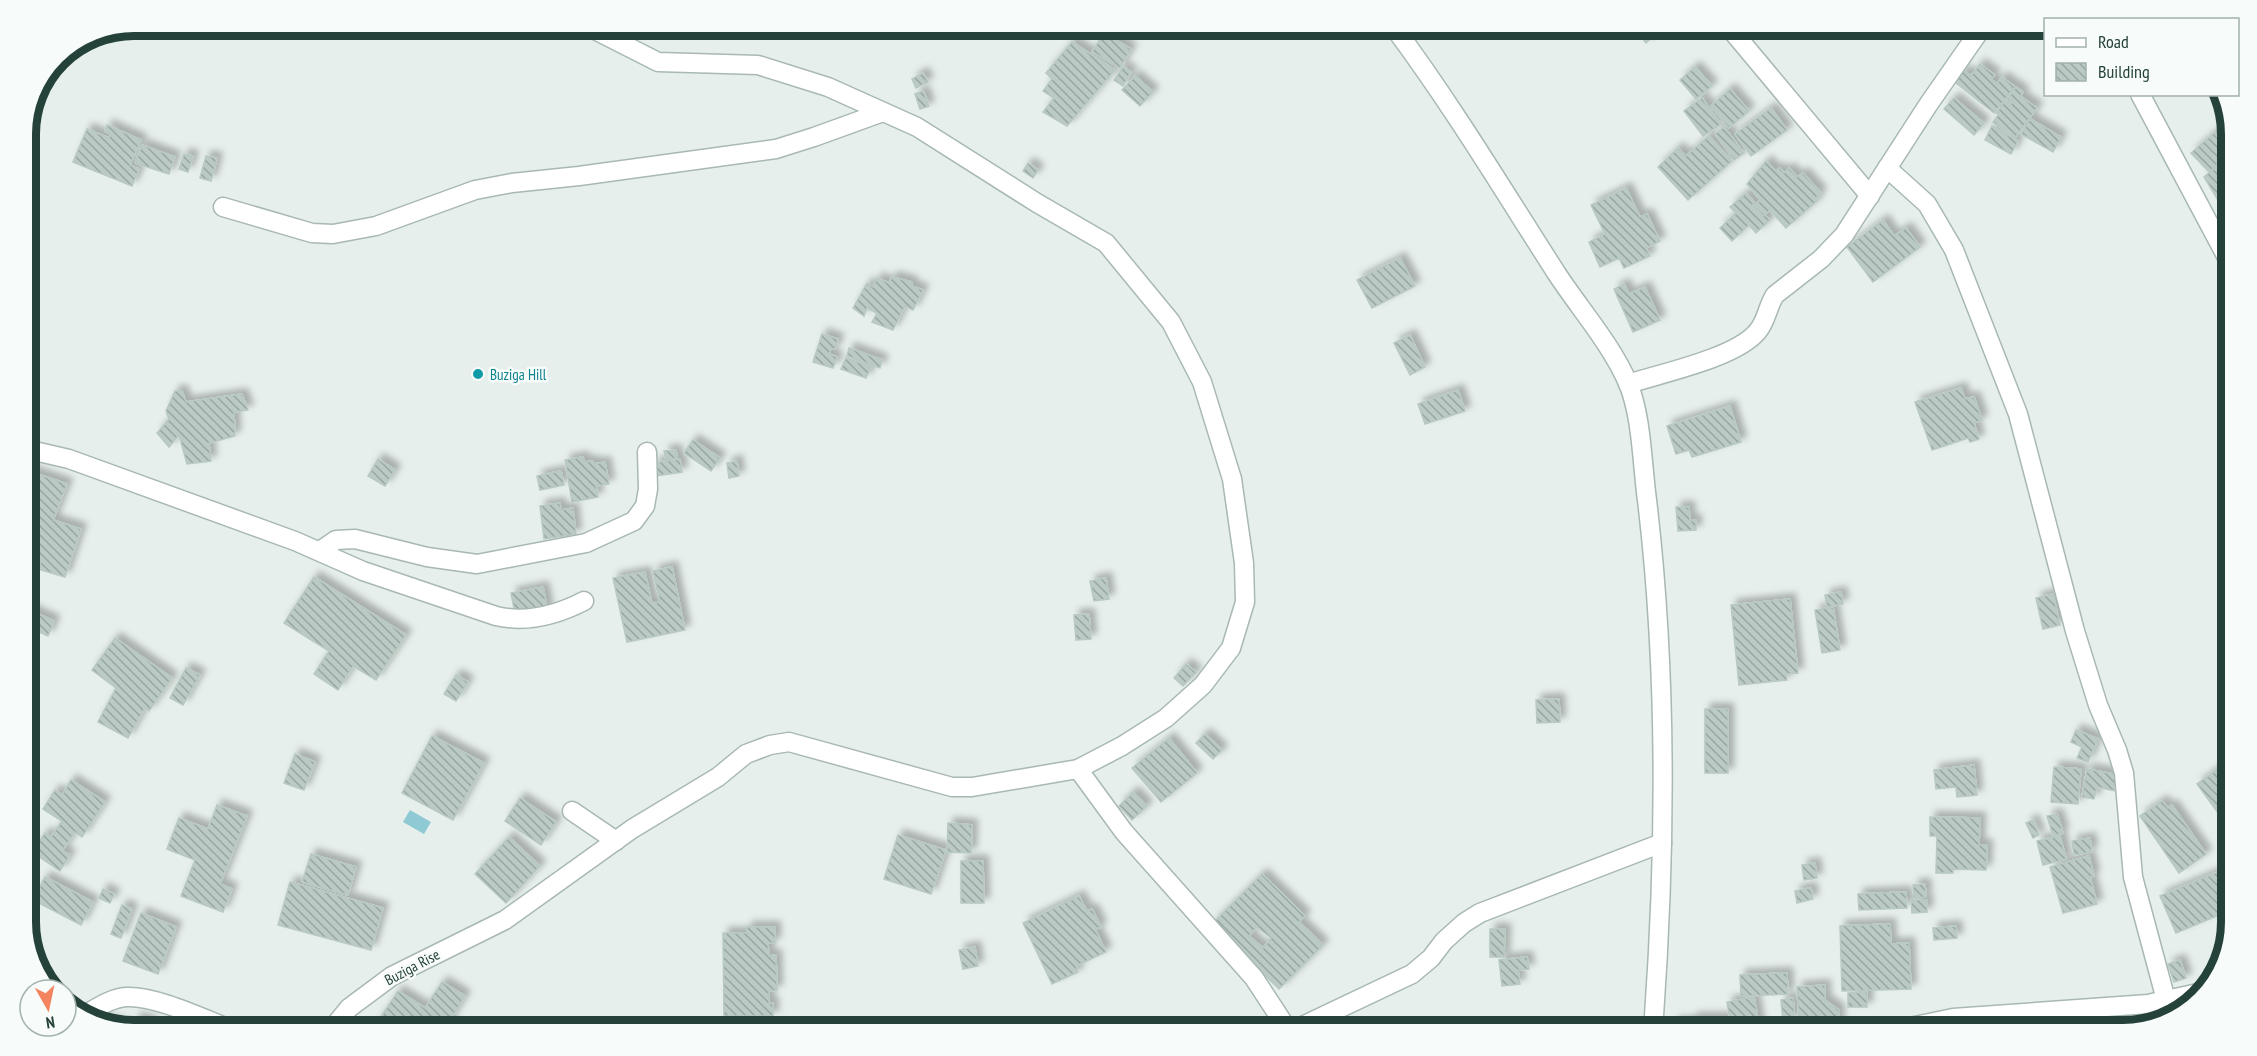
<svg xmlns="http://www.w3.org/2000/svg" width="2257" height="1056" viewBox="0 0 2257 1056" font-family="'PT Sans Narrow',sans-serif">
<defs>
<pattern id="building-back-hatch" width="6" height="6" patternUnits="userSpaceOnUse" patternTransform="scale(1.5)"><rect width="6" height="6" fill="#bbcac4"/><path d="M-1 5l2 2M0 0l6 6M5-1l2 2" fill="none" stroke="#98a6a0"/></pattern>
<filter id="shadow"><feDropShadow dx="5.5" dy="-5.5" stdDeviation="3" flood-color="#0004"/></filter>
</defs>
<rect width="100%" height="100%" fill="#e6efeb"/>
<!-- water -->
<path fill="#8ec9d4" d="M410,810l21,12 -7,12 -21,-12z"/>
<!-- building -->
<g fill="url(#building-back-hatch)" stroke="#b8c9c2" stroke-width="1.5" fill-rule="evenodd" filter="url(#shadow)">
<path d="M1644,26h4l7,9 -9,8 -10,-12z"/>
<path d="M1104,33l27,16 -11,19 -28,-16z"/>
<path d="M1072,42l43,28 -48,56 -24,-14 11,-14 -11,-7 9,-12 -6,-6z"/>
<path d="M1980,64l15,11 -4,4 6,5 5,-7 13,10 -21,26 -39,-31 8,-12 8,6z"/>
<path d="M1123,67l8,5 -8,14 -9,-6z"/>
<path d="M1695,67l17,19 -16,13 -16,-19z"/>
<path d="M923,73l5,9 -12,6 -4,-9z"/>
<path d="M1135,76l18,16 -13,14 -18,-16z"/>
<path d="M2016,87l7,5 -3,4 17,12 -22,30 -22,-16 6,-8 -3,-1 9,-12 5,4 2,-2 -5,-3z"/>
<path d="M1730,89l19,22 -20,17 -18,-22z"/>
<path d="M923,91l6,15 -9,3 -5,-15z"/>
<path d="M1702,98l19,26 -18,12 -19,-25z"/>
<path d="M1954,98l30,25 -10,12 -30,-26z"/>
<path d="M1771,108l16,22 -36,26 -16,-22z"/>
<path d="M2030,119l31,18 -8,15 -32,-18z"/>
<path d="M107,125l34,15 -11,25 9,4 -7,17 -59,-24 14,-33 22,9 2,-4 -6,-3z"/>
<path d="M1992,126l26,15 -7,13 -26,-14z"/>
<path d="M1724,127l20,26 -10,7 -19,-26z"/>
<path d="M2214,133l17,19 -22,20 -18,-19z"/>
<path d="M1709,136l23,25 -44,39 -30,-33 20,-19 8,8z"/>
<path d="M142,145l33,12 -6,17 -34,-11z"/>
<path d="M184,154l9,2 -5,16 -9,-3z"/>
<path d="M2231,155v60l-3,2 -24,-40z"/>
<path d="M206,156l11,2 -6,23 -11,-3z"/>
<path d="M1766,161l10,10 4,-3 4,5 5,-5 8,9 6,-4 18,20 -5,5 2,2 -32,28 -16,-18 -7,6 -9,-11 7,-5 -14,-16z"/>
<path d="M1028,163l10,7 -5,8 -10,-7z"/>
<path d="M1626,188l14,29 7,-3 13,27 -14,7 4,8 -26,12 -5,-10 -19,9 -11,-25 16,-8 -14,-29z"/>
<path d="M1746,193l9,10 -3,2 11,11 2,-1 5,5 -14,13 -7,-8 -17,16 -12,-13 16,-15 -6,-6z"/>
<path d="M1883,220l11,16 12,-8 14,19 -47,35 -26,-35z"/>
<path d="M1400,258l15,28 -43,22 -15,-28z"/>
<path d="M892,277l20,5 -1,4 12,4 -10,20 -8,-4 -12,24 -21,-8 5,-9 -10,-5 -3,8 -11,-8 14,-25 6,4 4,-9 12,5z"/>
<path d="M1624,284l5,10 16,-7 15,33 -27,12 -19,-43z"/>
<path d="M822,334l16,5 -3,10 -4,-1 -2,6 8,3 -4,11 -20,-6z"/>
<path d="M1410,335l15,32 -15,8 -16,-32z"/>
<path d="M849,348l33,12 -2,8 -33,-12z"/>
<path d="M846,358l25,9 -5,11 -25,-9z"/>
<path d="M1961,388l4,11 9,-2 8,23 -8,3 5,16 -9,3 -2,-4 -36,12 -17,-48z"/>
<path d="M1458,390l7,21 -40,13 -7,-20z"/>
<path d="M175,391h7l4,11 56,-8 6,16 -14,2 1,24 -26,7 2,18 -24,3 -8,-29 -10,12 -12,-14 12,-14 -3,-8z"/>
<path d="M1730,406l11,36 -49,15 -3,-7 -13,4 -9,-28z"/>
<path d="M693,440l27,18 -9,13 -27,-18z"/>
<path d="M676,450l1,8 -11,2 -2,-9z"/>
<path d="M583,457l1,5 9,-1 1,3 11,-2 4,22 -13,2 2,11 -26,5 -7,-42z"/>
<path d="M378,459l17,11 -10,16 -17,-10z"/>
<path d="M680,459l2,13 -26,4 -2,-13z"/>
<path d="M737,461l2,15 -10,2 -2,-15z"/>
<path d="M26,470l41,14 -14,36 28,9 -16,48 -27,-8 3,-7 -15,-6 11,-39 -11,-4z"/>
<path d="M561,471l3,14 -24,5 -3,-14z"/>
<path d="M560,503l1,7 12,-2 3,26 -32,5 -4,-33z"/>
<path d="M1676,507h13l1,14 6,-1v10l-18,1z"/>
<path d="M672,567l13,63 -58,12 -14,-64 32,-6 7,32 8,-2 -7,-31z"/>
<path d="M314,577l92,58 -30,45 -23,-14 -15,24 -24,-16 15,-23 -45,-28z"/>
<path d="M1106,578l3,21 -15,2 -4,-20z"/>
<path d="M543,587l5,26 -32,6 -5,-26z"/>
<path d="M1841,592l2,12 -16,3 -2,-12z"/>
<path d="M2053,594l7,31 -17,4 -7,-31z"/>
<path d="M1790,599l8,74 -12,1 1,6 -48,5 -8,-80z"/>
<path d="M1833,607l7,43 -18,3 -7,-43z"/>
<path d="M27,609l27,12 -6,15 -22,-10z"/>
<path d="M1089,614l2,25 -15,1 -2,-25z"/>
<path d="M115,638l57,40 -23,33 -4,-3 -17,30 -30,-16 18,-34 -24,-18z"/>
<path d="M1186,664l10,8 -13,14 -9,-8z"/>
<path d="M186,668l14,7 -17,30 -13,-7z"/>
<path d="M456,675l12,7 -12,19 -12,-7z"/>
<path d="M1559,699l1,23 -23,1 -1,-23z"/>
<rect x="1705" y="709" width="23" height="64"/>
<path d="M2076,730l22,9 -10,23 -11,-4 5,-11 -11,-5z"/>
<path d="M1205,734l17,16 -9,9 -17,-16z"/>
<path d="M432,736l52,27 -31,57 -51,-27z"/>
<path d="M1169,738l28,35 -36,29 -29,-34z"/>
<path d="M295,754l20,8 -11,28 -20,-7z"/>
<path d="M1974,765l3,30 -20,2 -1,-10 -20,2 -2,-19z"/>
<path d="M2054,767l27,2 -3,35 -27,-2z"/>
<path d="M2087,769l32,6 -3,16 -19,-4 -3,12 -12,-2z"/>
<path d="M2218,769l8,10 4,-3 1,2v53l-34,-47z"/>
<path d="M71,780l34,22 -23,35 -7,-5 -13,19 8,4 -10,16 -28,-19 13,-19 6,4 11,-16 -19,-12 12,-19 7,5z"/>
<path d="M1133,792l14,14 -15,14 -13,-14z"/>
<path d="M520,798l36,24 -15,23 -36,-24z"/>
<path d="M2162,801l6,7 4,-3 34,49 -27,19 -39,-57z"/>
<path d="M217,805l30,11 -27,68 12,5 -9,23 -42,-16 14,-36 -28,-11 12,-31 29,11z"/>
<path d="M2057,814l6,19 -10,3 -6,-20z"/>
<path d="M1930,817l50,1 -1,27h8l-1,25 -33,-1v4h-17l1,-37h-7z"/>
<path d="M2033,820l6,15 -6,3 -7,-15z"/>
<path d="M948,823l24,2 -1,28 -24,-1z"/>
<path d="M898,835l48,15 -15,44 -47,-15z"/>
<path d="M2060,836l6,23 -23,6 -6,-24z"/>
<path d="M509,837l31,29 -34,37 -31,-29z"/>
<path d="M2090,838l2,14 -18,3 -2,-14z"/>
<path d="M311,854l45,13 -8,28 -46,-13z"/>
<path d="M2089,856l5,20 -4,1 7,27 -34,9 -13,-46z"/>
<path d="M961,861h22l1,42h-23z"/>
<path d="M1815,863l2,15 -13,2 -2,-15z"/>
<path d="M2230,867l1,32 -14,6 4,9 -45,19 -16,-37z"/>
<path d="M1262,874l43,42 -6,6 24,23 -44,44 -67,-65zM1257,927l14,11 -8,10 -14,-12z"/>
<path d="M45,877l48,25 -12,23 -48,-25z"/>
<path d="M290,882l93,26 -12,42 -93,-25z"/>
<path d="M1925,884l1,13 -12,1 -1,-13z"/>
<path d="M1811,888l2,11 -16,4 -2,-12z"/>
<path d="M103,889l11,5 -4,9 -11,-5z"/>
<path d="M1906,892l1,16 -48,2 -1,-16z"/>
<path d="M1079,896l8,15 5,-2 9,18 -6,2 11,23 -30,14 2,6 -26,12 -29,-61z"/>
<path d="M1911,900h16v12l-15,1z"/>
<path d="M122,905l10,4 -11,29 -10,-4z"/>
<path d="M141,913l35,14 -18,47 -35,-13z"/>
<path d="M1890,924l1,20 18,-1 2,46 -69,2 -2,-65z"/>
<path d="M1956,926l1,12 -23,2 -1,-12z"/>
<path d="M747,927h28v16h-7l1,13 7,-1 1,35 -8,1v13l4,-1v13h-49l-1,-83h24z"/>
<path d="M1490,929h15l-1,28h-14z"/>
<path d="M975,947l3,19 -15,3 -4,-19z"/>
<path d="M1527,957l2,12 -11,1 2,14 -18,2 -3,-26z"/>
<path d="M2180,960l6,18 -12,4 -6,-18z"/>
<path d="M1787,973l1,21 -47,2 -1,-21z"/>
<path d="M442,982l23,14 -17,27 12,7 -87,-1 25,-38 27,17z"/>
<path d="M1825,985v15l14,10 -1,20h-29v-6l-10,-1 -2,-36z"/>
<path d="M1867,992v15h-19v-14z"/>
<path d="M1754,997l6,33h-24l-2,-11 -4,1 -3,-18z"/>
<path d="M1793,998l2,23 -12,1 -2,-22z"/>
<path d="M136,1018l16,4 -3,8h-17z"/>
<path d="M1692,1018h35v12h-53v-8h18z"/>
<path d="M107,1019l5,5 5,-2 3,6 -19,-4z"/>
</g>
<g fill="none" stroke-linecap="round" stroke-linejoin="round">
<!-- street casing -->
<g stroke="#a8b8b2" stroke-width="21">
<g id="street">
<path d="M1393,26c59,79 110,164 164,248 23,35 54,70 71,109 14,34 14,81 19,117 21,176 19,355 6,530"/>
<path d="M1728,26l142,170"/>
<path d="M2140,94l91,171"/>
<path d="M1887,168l40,36 27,46 64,164 57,217 23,74 19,45 7,23 9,104 33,123"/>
<path d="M223,207l89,26 21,1 43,-8 99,-36 37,-7 67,-7 197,-27 38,-12 69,-25"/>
<path d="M1628,384c34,-11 107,-26 129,-52 10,-11 10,-25 18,-37l46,-36 23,-24 84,-130 55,-79"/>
<path d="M26,449l43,10 226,82 68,30 133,45c30,7 61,-1 88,-15"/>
<path d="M320,551l16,-11 19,-1 72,18 50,7 109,-21 48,-22 11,-15 3,-17 -1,-37"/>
<path d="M1078,769l46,63 130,146 34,52"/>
<path d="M572,811l44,30"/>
<path d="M84,1015c13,-7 27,-17 42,-18 29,-2 80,23 107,33"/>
<path d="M331,1030l18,-22 43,-32 113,-56 127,-91 86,-52 28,-23 24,-9 19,-3 163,45h20l106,-18 44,-23 44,-28 37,-33 28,-37 14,-46 -1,-39 -12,-84 -30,-97 -31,-60 -65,-79 -69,-40 -120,-76 -89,-40 -70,-22 -100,-3 -71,-36"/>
<path d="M1294,1030l118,-56 19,-16 13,-17 20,-18 16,-10 182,-70"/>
<path d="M1896,1030l57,-12 195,-14 50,-11"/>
</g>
</g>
<!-- street -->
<use href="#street" stroke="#fff" stroke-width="18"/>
</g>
<!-- markers -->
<circle fill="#0f9aa8" stroke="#f7fbf9" stroke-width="2" cx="478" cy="374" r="6"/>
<g text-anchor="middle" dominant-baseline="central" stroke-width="5" stroke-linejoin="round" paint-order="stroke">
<!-- culture labels -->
<g font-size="15" fill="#0d838f" stroke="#f7fbf9" text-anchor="start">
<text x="490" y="374">Buziga Hill</text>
</g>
<!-- street labels -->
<g font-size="15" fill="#24423a" stroke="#f7fbf9">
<text transform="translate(412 967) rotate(-28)">Buziga Rise</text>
</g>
</g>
<!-- crop -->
<path d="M0 0H2257V1056H0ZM134 36H2123A98 98 0 0 1 2221 134V922A98 98 0 0 1 2123 1020H134A98 98 0 0 1 36 922V134A98 98 0 0 1 134 36Z" fill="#f7fbf9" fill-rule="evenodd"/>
<path fill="none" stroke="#24423a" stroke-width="8" d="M134 36H2123A98 98 0 0 1 2221 134V922A98 98 0 0 1 2123 1020H134A98 98 0 0 1 36 922V134A98 98 0 0 1 134 36Z"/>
<!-- legend -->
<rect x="2044" y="18" width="195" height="78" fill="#f7fbf9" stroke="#a3b1ad" stroke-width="1.5"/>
<rect x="2056" y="38" width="30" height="9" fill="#ffffff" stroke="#a3b1ad" stroke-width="1.5"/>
<text x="2098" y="48" font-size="18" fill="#24423a">Road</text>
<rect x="2056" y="63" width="30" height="18" fill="url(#building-back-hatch)" stroke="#a3b1ad" stroke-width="1.5"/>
<text x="2098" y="78" font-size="18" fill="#24423a">Building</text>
<!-- north arrow -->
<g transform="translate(48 1008) rotate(171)"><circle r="28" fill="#f7fbf9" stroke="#a3b1ad" stroke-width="1.5"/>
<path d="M0-4.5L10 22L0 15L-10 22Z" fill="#f4845f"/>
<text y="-9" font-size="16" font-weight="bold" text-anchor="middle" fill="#24423a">N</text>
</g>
</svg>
